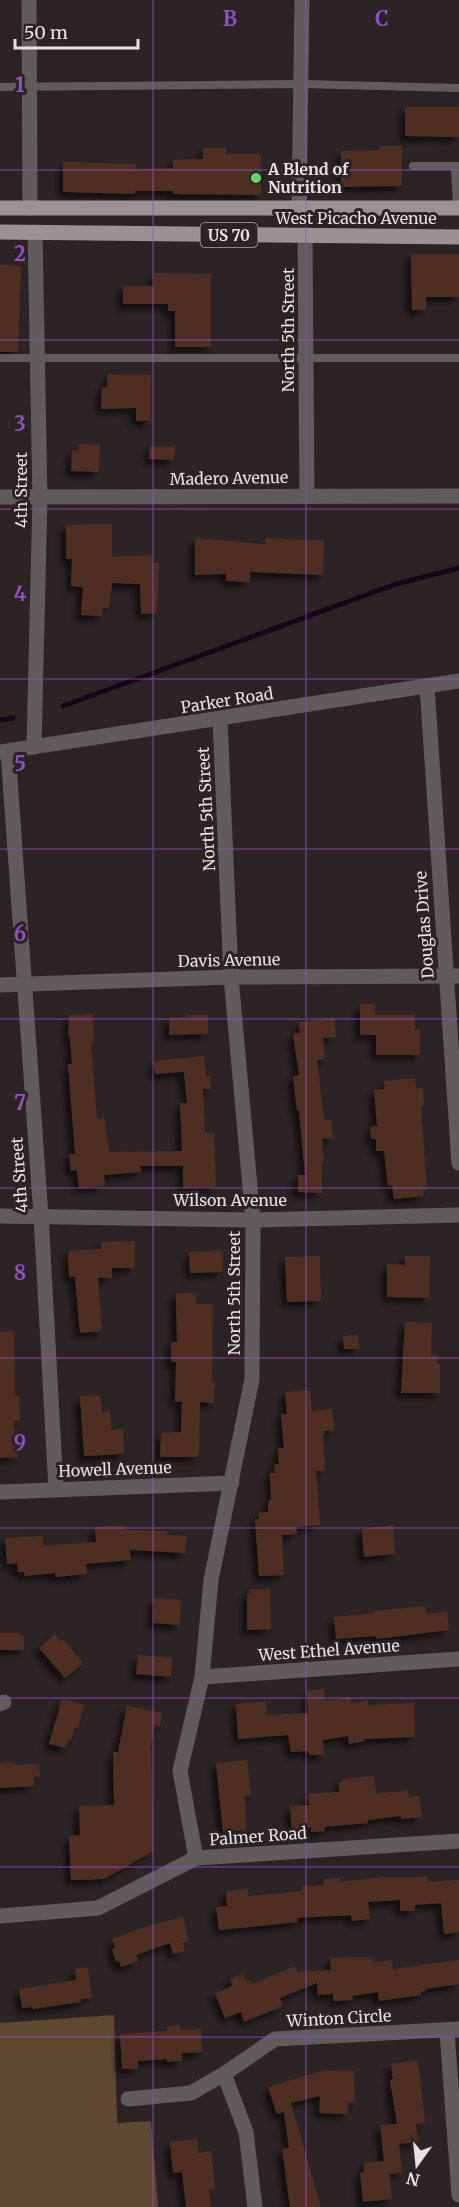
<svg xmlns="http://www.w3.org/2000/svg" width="459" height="2207" viewBox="0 0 459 2207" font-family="Merriweather,serif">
<defs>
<filter id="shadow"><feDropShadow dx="-5.5" dy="5.5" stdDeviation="3" flood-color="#0009"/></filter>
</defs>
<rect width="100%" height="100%" fill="#2c2424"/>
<!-- green -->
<path fill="#5f4831" d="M114,2015l3,108 34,-2 7,86h-158v-184z"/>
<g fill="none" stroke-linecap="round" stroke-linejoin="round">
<!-- stream -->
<g stroke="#170419" stroke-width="5">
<path d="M63,706l333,-122 63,-16"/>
<path d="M0,720l13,-2"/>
</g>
</g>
<!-- building -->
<g fill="#4f2f23" filter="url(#shadow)">
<path d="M405,107h54v30l-54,-1z"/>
<path d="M379,146h23v40l-61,1v-36l38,-1z"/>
<path d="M203,148h23v6h35v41l-88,-1v-3h-38v3l-72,-2v-30l73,2 -1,5 38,-1v-8l30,-1z"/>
<path d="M411,254h48v43h-33v13h-14z"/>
<path d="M0,265l21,1 -3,86h-18z"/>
<path d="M154,273l57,1v73h-36v-36h-7v-7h-45v-18h31z"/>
<path d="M108,374l43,1v46h-15v-13l-35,1 1,-22h5z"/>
<path d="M79,444l21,1 -1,27 -28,-1 1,-21 6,1z"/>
<path d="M150,446l25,1 -1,13 -25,-1z"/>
<path d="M112,524v33l40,-2v8h7l-2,50 -16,1 -1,-30 -28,-1 -3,25h-6l-1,8 -21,-1 2,-28 -12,-1 1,-27h-6v-34z"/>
<path d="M195,538l70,6v-6l59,3 -1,34 -73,-3v10l-24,-1v-7l-31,1z"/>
<path d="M360,1004h15v11h40v15h5v25h-44v-20h-16z"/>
<path d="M93,1014l1,29 -3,1 6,75 7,-1 5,34 73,-1 -2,-48h7l-3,-31 -29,2 -1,-13 50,-5 2,20h4l1,13h-8l2,44h9l2,54 -33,1v-22h-43l1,6 -37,3 1,11 -26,2 -2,-18 -6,1 -2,-17h6l-7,-90h4l-2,-27h-2l1,-22z"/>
<path d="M185,1015h23v19l-39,1v-17l16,-1z"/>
<path d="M334,1018l2,19 -13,1 2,21 -8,1 7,60h7l2,18 -11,1 2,24h-2v30l-24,-1v-17h7l-6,-64h-2l-4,-35 6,-1 -6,-41 7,-1 -1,-11z"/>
<path d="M415,1078l1,10h7l1,18h-3l6,84h-4l1,6 -30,3 -2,-14 -4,1 -4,-35h-8v-12h-5l-1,-12 7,-1 -3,-36 11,-1 -1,-8z"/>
<path d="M135,1241v27h-23v10h-14l4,53 -22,2 -5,-56h-6l-1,-26 33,-2v-7z"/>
<path d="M222,1250l1,22 -33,1 -1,-21z"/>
<path d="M320,1256l1,45 -34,1 -2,-45z"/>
<path d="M405,1256h25l-1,42 -42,-1v-33l18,1z"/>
<path d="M176,1293h20v11h17l-1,78h3l-1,21 -14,-1 -1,55h-39l1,-24 20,-1 1,-30h-7l1,-40h-5v-20h6z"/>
<path d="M405,1322l27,1 -1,32h6v9h3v29h-39z"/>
<path d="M14,1331l1,65h4l1,25h-6l3,36 -17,1v-126z"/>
<path d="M358,1335l1,14h-15l-1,-13z"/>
<path d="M310,1390l2,21 20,-2 2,21 -10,1 1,4 -2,1 2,35h-9l4,54 -24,2 1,7 -15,1 2,40 -25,1 -4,-57h4v-6l9,-1v-11l3,-1 -1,-27h5l-1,-8 5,-1 -1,-16h6l-3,-34h6l-2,-22z"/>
<path d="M100,1395l2,17 8,-1 1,19 12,-1 1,25 -40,2 -4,-60z"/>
<path d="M125,1525v5l42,1 -1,4 21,1 -2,17 -55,-3 1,10 -45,4 1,10 -32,3v-4l-31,3v-4h-6l-1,-9 -10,1 -2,-26 38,-2v10l53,-4 -1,-15z"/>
<path d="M393,1525l2,29 -31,3 -2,-28z"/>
<path d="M250,1589h20l1,40 -24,1v-36h3z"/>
<path d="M154,1598l27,2 -1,25 -27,-2z"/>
<path d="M425,1606l1,8 21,-2 2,18 -72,9 -1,-3 -40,3 -2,-22 40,-4v-2z"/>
<path d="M0,1633h20v3h4v14h-24z"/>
<path d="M55,1634l6,7 2,-2 20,24 -18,15 -26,-30z"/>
<path d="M138,1655l34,3 -1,19 -35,-3z"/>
<path d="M324,1689l1,12 26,-4v6l17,-2v4l46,-2 1,34 -51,2 1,2 -16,3 -1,-8 -25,4 1,15h-15l-1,-4 -17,1 -3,-17 -50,4 -2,-35 30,-3 1,14 41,-2 -1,-22z"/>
<path d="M62,1699l22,6 -6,23 -3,-1 -4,13 -2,-1 -3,9 -17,-4z"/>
<path d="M127,1706l35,7 -2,13 -5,-1 -4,21 3,105 -50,28 -33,1 -2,-44 11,-1 -1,-29 35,-1 -1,-53h5z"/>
<path d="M247,1760l4,35 -6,1 1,34 -23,2 -7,-69z"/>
<path d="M14,1762l1,3 24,-1 1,13h-6v9l-34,2v-25z"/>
<path d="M374,1776l2,18 32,-4 1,7 10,-1 3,21 -21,2v-3l-33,4v3l-44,4 1,4 -14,1v-4l-19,1 -2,-23 19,-1 -1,-11 31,-2v-10h4v-3z"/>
<path d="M382,1877h45v5l32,-2v52l-15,2 -3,-31 -26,2v6h-15v-11l-32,2 2,17 -18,2 -1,-6 -54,3 1,4 -79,8 -3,-23 11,-1 -1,-15 22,-2v7l54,-5v-5l22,-1 -1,-6 17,-1v4z"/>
<path d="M183,1917l6,24 -6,2 2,8 -12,3 -3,-11 -34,12 2,6 -17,6 -2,-6 -3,1 -4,-13 3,-1 -3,-9 42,-15z"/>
<path d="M372,1957v6l20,-3 1,9 66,-9v24l-34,5 1,2 -5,1v3l-42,6 -1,-9 -26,4 1,4 -20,1v-7l-16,1v-12l-37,15 3,8 -39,16 -3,-10 -16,6 -10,-25 17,-7 -2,-7 14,-5 2,7 4,-1 2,4 43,-18 2,6 34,-2 -1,-12z"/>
<path d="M88,1967l4,30 -11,2v3l-48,7 -1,-2 -10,1 -3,-19 57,-9 -1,-11z"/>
<path d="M180,2025v5l21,-1 1,23 -20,1v8l-15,1v-3l-29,2v8h-16l-2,-35 47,-3v-5z"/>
<path d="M418,2060l7,63 -9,1 2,18 -19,2 3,29 -12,1 2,25 -29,3 -3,-29 4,-1v-9l20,-2 -4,-36 17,-1 -7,-44 3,-1 -2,-15z"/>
<path d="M325,2070l29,1 1,31 -7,1v11l-29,-1 1,-17 -29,7 30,104h-31l-8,-58 7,-1 -5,-36 -7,2 -9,-27z"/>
<path d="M197,2139l2,14 12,-2 4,38 -6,1 2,17h-25l-4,-35 -9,1 -3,-31z"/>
</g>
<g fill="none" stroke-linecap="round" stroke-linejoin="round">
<!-- service -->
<g stroke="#605c5e" stroke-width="8">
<path d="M0,87l301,-3 158,4"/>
<path d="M413,166h46"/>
<path d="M455,166l2,42"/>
<path d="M0,358h459"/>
</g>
<!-- minor -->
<g stroke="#605c5e" stroke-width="15">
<path d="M29,0l1,208"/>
<path d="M299,208l3,-208"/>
<path d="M305,237l2,258"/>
<path d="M0,497l459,-1"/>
<path d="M427,686l32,477"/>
<path d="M34,747l6,-249 -5,-266"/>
<path d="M8,751l33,465 15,273"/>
<path d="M0,752l459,-71"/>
<path d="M0,985l231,-8 228,-1"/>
<path d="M0,1216l253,4 206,-5"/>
<path d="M0,1492l232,-9"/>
<path d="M202,1677l257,-18"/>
<path d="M0,1704l4,-2"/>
<path d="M196,1858l-16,-87 22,-94 9,-97 41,-201 1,-159 -22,-243 -11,-257"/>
<path d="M0,1916l98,-8 98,-50 263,-17"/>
<path d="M447,2031l12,164"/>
<path d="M224,2074l22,58 9,75"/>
<path d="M128,2099l63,-6 33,-19 51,-35 184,-10"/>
</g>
<!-- primary -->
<g stroke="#9a9195" stroke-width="15">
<path d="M0,208h459"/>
<path d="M0,232l459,5"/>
</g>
</g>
<!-- grid -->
<path fill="none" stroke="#9150c6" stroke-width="1.5" stroke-opacity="0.55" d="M153,0v2207M306,0v2207M0,170h459M0,340h459M0,509h459M0,679h459M0,849h459M0,1019h459M0,1188h459M0,1358h459M0,1528h459M0,1698h459M0,1867h459M0,2037h459"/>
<!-- markers -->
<circle fill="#65d467" stroke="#2c2424" stroke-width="2" cx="256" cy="178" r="6"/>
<g text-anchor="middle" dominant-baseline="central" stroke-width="6" stroke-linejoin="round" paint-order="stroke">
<!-- shield labels -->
<rect fill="#2c2424" stroke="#afa8a8" stroke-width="1.5" x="200.5" y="223" width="57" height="24" rx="4.5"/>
<g font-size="15" font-weight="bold" fill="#e7e1e1">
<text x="229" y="235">US 70</text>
</g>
<!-- poi labels -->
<g font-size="16" font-weight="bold" fill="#e7e1e1" stroke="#2c2424" text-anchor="start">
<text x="268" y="169">A Blend of<tspan x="268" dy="18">Nutrition</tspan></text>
</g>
<!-- street labels -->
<g font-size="16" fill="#e7e1e1" stroke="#2c2424">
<text x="356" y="218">West Picacho Avenue</text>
<text transform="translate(288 330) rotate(-90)">North 5th Street</text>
<text transform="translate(229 478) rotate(-1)">Madero Avenue</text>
<text transform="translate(21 490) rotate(-90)">4th Street</text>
<text transform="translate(227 700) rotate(-9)">Parker Road</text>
<text transform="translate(206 809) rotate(-93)">North 5th Street</text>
<text transform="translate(424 925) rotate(-94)">Douglas Drive</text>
<text transform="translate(229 960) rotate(-1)">Davis Avenue</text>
<text transform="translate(19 1175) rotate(-94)">4th Street</text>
<text x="230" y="1200">Wilson Avenue</text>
<text transform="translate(234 1293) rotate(-90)">North 5th Street</text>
<text transform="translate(115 1469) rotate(-2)">Howell Avenue</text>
<text transform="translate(329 1650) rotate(-4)">West Ethel Avenue</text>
<text transform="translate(258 1836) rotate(-4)">Palmer Road</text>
<text transform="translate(339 2018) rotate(-3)">Winton Circle</text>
</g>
</g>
<g font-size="20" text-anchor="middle" font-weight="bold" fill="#9150c6" stroke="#2c2424" stroke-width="6" stroke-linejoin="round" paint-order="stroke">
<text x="230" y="26">B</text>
<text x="382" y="26">C</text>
<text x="20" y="92">1</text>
<text x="20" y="261">2</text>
<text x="20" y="431">3</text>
<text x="20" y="601">4</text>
<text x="20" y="771">5</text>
<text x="20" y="941">6</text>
<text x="20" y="1110">7</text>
<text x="20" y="1280">8</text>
<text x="20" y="1450">9</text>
</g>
<!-- north arrow -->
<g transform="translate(417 2165) rotate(195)" stroke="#2c2424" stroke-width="4.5" paint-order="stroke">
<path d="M0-4.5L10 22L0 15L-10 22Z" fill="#e7e1e1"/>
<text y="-9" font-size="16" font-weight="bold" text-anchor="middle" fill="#e7e1e1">N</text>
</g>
<!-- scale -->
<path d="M15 39v9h123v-9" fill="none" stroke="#e7e1e1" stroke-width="3"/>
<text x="24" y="39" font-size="18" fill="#e7e1e1" stroke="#2c2424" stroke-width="4.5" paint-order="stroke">50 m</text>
</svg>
